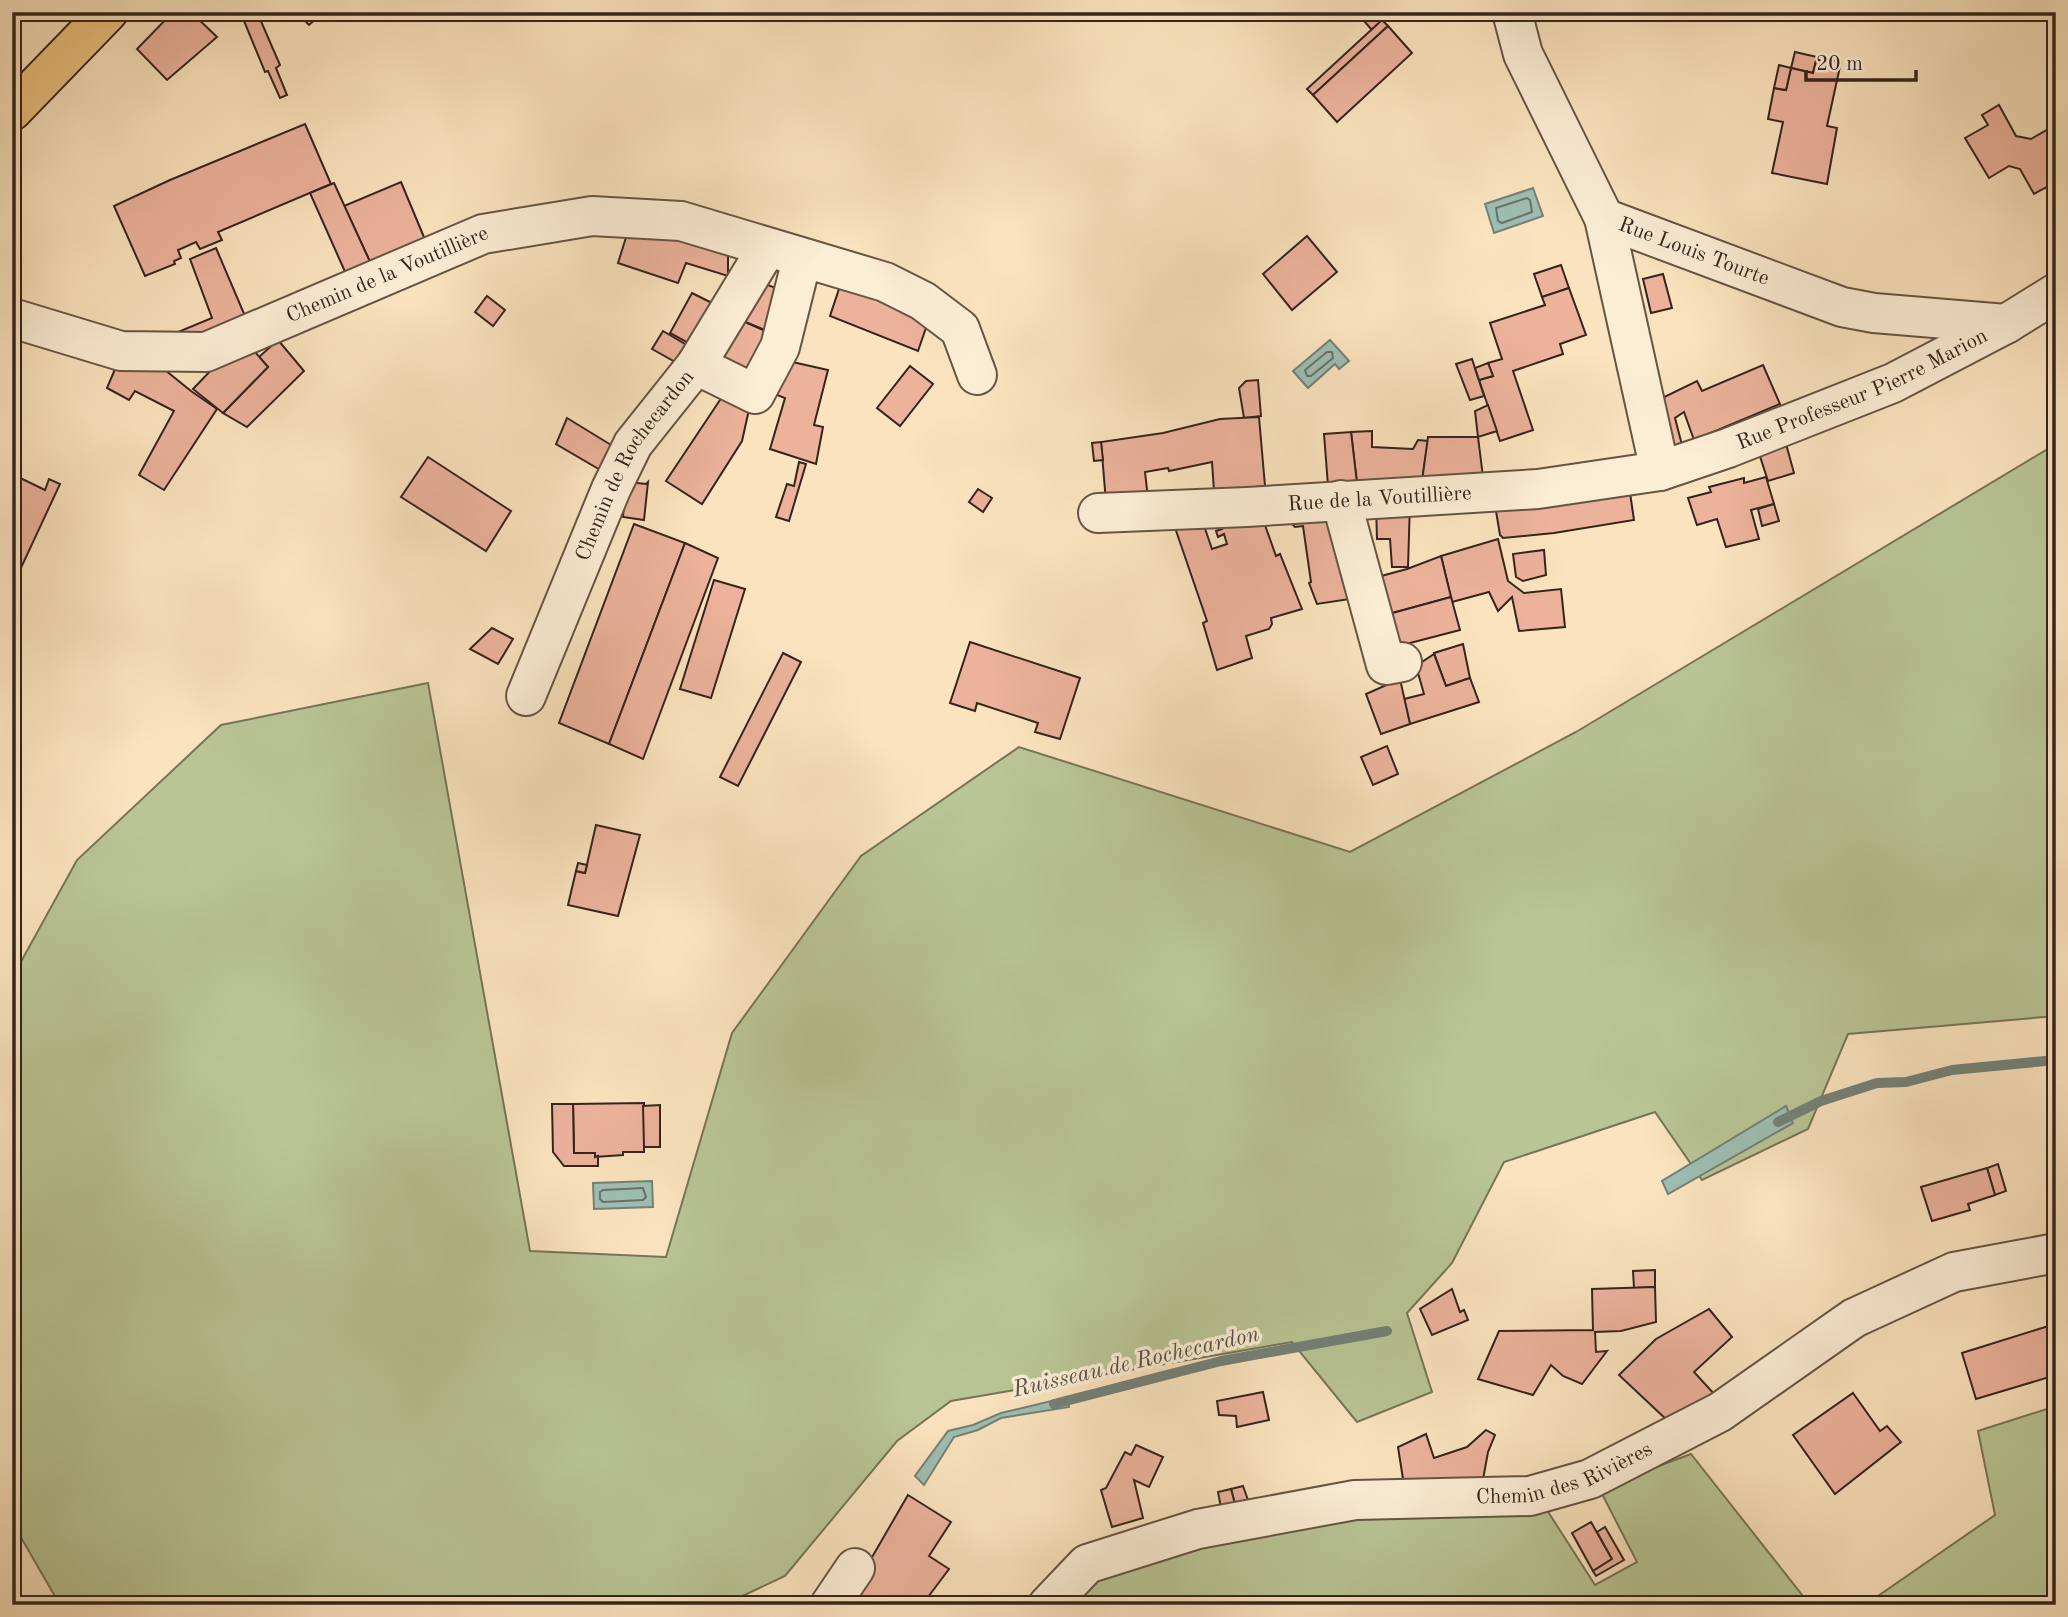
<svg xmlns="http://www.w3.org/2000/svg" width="2068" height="1617" viewBox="0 0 2068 1617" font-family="'Old Standard TT',serif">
<rect width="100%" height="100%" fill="#fae3be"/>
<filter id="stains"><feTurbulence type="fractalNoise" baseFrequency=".00286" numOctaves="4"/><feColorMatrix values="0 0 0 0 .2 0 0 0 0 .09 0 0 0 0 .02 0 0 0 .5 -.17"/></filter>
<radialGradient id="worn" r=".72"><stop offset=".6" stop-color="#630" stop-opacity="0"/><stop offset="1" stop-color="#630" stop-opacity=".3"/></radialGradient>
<!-- green -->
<g fill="#b9c595" stroke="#777458" stroke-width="2">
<path d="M2056,444v572l-208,18 -40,95 -106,51 -47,-68 -151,50 -52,101 -45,50 25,79 -75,30 -65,-80 -341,59 -54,40 -112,135 -62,29h-553l-3,-8 -61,8h-46l-48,-83v-544l65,-118 144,-135 207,-42 102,568 136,6 66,-224 129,-177 158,-109 331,105 226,-120z"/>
<path d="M2056,1406v199h-191l130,-90 -17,-84z"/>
<path d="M1691,1454l119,151h-744l30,-31 104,-33 145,-25 200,-9 50,78 42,-23 -38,-74z"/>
</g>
<!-- water -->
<g fill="#9ebeb3" stroke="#748077" stroke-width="2">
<path d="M1533,188l10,28 -49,17 -9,-29z"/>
<path d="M1330,340l19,21 -10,8 -4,-5 -27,24 -15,-17z"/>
<path d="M1786,1106l7,17 -125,71 -6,-13z"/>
<path d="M652,1181l1,26 -59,2 -1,-26z"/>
<path d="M1068,1397l1,10 -68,11 -23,12 -24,7 -30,48 -9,-9 33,-45 25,-6 28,-12z"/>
</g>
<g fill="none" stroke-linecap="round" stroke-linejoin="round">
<!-- shore -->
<g stroke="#6a7168" stroke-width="2">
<path d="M1527,198l3,2 2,12 -30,11 -4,-2 -2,-13z"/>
<path d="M1327,352h5l1,6 -22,18h-4l-2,-6z"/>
<path d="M643,1188l3,9 -3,3 -40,2 -3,-3v-7l3,-2z"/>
</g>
<!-- stream -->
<g stroke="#748077" stroke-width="10">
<path d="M1778,1122l43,-21 56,-18 29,-1 46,-12 104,-10"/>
<path d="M1054,1404l167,-43 166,-30"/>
</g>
</g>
<!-- building -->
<g fill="#ecb29c" stroke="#35241c" stroke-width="2">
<path d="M173,12h18l26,25 -50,43 -30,-31z"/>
<path d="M246,12h11l23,53 -4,3 11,27 -7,3 -12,-27 -3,1 -23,-56z"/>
<path d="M296,12h28l-15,13z"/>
<path d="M1356,12h35l-19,18z"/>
<path d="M1382,20l6,6 -75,69 -6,-6z"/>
<path d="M1388,26l24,27 -75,69 -24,-27z"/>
<path d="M1795,52l22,5 -4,16 -22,-5z"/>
<path d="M1817,57l24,5 -14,64 10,2 -10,56 -55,-11 11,-51 -15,-3 6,-31 12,2 5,-22 22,5z"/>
<path d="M1779,65l12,3 -5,22 -12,-2z"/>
<path d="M1999,105l17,31 15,3 21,-12 4,8v47l-22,12 -14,-25 -11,-3 -20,12 -24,-40 23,-13 -6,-10z"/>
<path d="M305,124l26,60 -113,48 4,8 -22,9 -4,-7 -18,8 3,8 -7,3 1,3 -30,12 -31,-70 56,-26z"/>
<path d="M401,182l25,60 -55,22 -27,-58z"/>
<path d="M334,183l37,81 -25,10 -36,-81z"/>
<path d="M628,231l57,4 43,17v24l-42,-13 -8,20 -60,-20z"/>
<path d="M1307,236l30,36 -45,38 -29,-36z"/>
<path d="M216,248l29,68 -63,27 -4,-11 34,-14 -22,-59z"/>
<path d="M1561,265l8,23 -27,9 -8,-23z"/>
<path d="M1663,274l9,34 -21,5 -8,-34z"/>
<path d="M760,282l26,10 -14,41 -34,-14z"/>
<path d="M841,283l63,24 24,15 -10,29 -88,-35z"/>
<path d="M1569,288l17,47 -26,9 3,10 -50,17 20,59 -33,11 -21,-61 14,-4 -5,-13 14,-4 -12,-36 55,-18 -3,-8z"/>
<path d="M692,293l22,11 -22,41 -22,-12z"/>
<path d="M487,296l18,14 -12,16 -18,-14z"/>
<path d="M738,319l34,15 -21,48 -37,-21z"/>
<path d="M663,331l27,16 -13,16 -25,-14z"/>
<path d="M278,340l26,31 -57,56 -24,-14 45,-46 -9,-10z"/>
<path d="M250,346l18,21 -45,46 -30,-24 23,-24z"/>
<path d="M121,355l34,7 36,29 26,18 -53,81 -25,-15 35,-64 -39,-20 -6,9 -22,-12z"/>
<path d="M779,359l49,11 -14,55 9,2 -7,37 -46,-15 15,-51 -18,-7z"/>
<path d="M1472,359l12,37 -14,4 -14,-36z"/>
<path d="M1488,363l5,13 -14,4 -4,-12z"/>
<path d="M1763,365l17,39 -86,36 -10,-28 -9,6 7,27 -12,4 -12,-49 39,-19 5,10z"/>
<path d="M910,366l23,18 -33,42 -23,-18z"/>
<path d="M1258,380l3,36 -17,2 -5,-30 7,-7z"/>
<path d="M730,385l22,11 -10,45 -40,63 -36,-23z"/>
<path d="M1488,405l9,26 -19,6 -3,-26z"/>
<path d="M1259,417l6,69 -51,5 -2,-29 -43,9 -1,-3 -23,4 3,26 -42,4 -5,-60 62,-9 57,-14z"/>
<path d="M567,418l49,30 -14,23 -46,-27z"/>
<path d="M1372,431v16l41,2 5,-9 10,1 -6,40 -65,2 -6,-51z"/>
<path d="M1351,432l6,51 -29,3 -4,-52z"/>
<path d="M1783,433l11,40 -26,8 -12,-37z"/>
<path d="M1428,437h50l5,40 -61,4z"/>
<path d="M1101,442l2,18 -9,1 -2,-18z"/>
<path d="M428,457l83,54 -25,40 -85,-54z"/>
<path d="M799,462l7,2 -17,57 -13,-4 11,-33 7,2z"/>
<path d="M12,474l33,16 4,-11 11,5 -47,101z"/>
<path d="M1766,477l8,27 -23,6 8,29 -33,8 -9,-28 -20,6 -9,-27 23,-6 -2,-5 35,-9v5z"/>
<path d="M628,482l18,2 2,-2 -4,38 -21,-3 2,-29z"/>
<path d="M1629,486l5,34 -80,13 -51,5 -3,-3 -6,-36z"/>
<path d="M978,489l14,9 -9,14 -14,-10z"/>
<path d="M1410,502l-2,65h-16l-2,-28h-13l-1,-33z"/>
<path d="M1774,504l5,17 -17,5 -4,-17z"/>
<path d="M1334,513l16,86 -33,5 -8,-21 2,-1 -8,-56 -8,1 -5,-5z"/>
<path d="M1261,514l15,42 4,-2 22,55 -31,9 1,6 -3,5 -23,7 6,22 -35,12 -14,-47 4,-2 -35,-102 29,-2 11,32 15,-5 -3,-10 -6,3 -2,-6 6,-2 -2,-7z"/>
<path d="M634,524l51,19 -76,201 -50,-21z"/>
<path d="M1498,539l10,42 16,12 37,-4 4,38 -46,4 -7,-34 -14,14 -9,-19 -37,10 -11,-46z"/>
<path d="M685,543l33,15 -75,201 -34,-15z"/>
<path d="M1544,550l2,25 -23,6 -7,-4 -3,-23z"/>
<path d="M1441,556l10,41 -73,20 -8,-38 37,-10z"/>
<path d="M714,580l31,9 -34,109 -31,-9z"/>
<path d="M1451,597l9,33 -73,19 -9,-32z"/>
<path d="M492,628l21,11 -15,25 -28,-15z"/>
<path d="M970,642l110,36 -20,61 -25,-7 3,-9 -61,-20 -2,8 -25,-8z"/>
<path d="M1463,644l7,34 -24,8 -12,-33z"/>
<path d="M783,653l18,9 -63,124 -18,-9z"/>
<path d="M1434,654l12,32 24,-8 9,24 -69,22 -6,-25 20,-5 -8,-28z"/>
<path d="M1400,679l10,45 -29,10 -15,-40z"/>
<path d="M1387,746l11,28 -25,11 -12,-28z"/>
<path d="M596,825l44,10 -22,81 -50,-11 8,-34 9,2z"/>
<path d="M578,863l9,2 -2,8 -9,-2z"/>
<path d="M644,1103v49h-21v3l-28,2v-4h-21l-1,-49z"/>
<path d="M552,1104h21l1,49h21v4l3,-1v10h-34l-11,-14z"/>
<path d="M660,1105v42h-16l-1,-41z"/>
<path d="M1998,1164l8,27 -11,4 -8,-27z"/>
<path d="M1987,1168l8,27 -27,9 2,6 -38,11 -11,-34z"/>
<path d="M1655,1270v17l-21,1 -1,-17z"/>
<path d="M1655,1287l1,35 -35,9 -26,1 1,20 11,-1 -25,33 -19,-8 -12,-11 -18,30 -55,-16 21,-48 94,-1 -1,-41z"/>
<path d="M1452,1289l8,23 4,-2 4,10 -36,15 -12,-26z"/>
<path d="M1709,1309l23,28 -38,35 22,24 -47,26 -50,-47 37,-36z"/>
<path d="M2055,1324l1,51 -80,24 -14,-46z"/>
<path d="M1263,1392l6,28 -32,7 -1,-11 -17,-1 -2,-14z"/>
<path d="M1853,1393l27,38 7,-5 14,16 -66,52 -42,-59z"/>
<path d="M1486,1430l9,5 -7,17 -6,33 -79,-6 -5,-32 28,-13 8,24 33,-11z"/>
<path d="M1136,1445l27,12 -14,30 -15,-7 9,38 -31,9 -11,-37 5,-2 19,-36 6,3z"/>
<path d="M1243,1486l5,14 -13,4 -4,-15z"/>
<path d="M1231,1489l4,15 -14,4 -3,-16z"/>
<path d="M908,1495l43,27 -22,34 20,13 -27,36h-46l-23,-15z"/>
<path d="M1591,1522l21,37 -19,12 -21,-38z"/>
<path d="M1605,1527l19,33 -28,16 -3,-5 19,-12 -15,-27z"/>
</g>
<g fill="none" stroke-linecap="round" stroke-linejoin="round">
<!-- minor casing -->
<g stroke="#665444" stroke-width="42">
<g id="minor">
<path d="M1512,12l11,42 81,164 56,253"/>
<path id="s1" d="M1604,218l238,89 32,6 132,11"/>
<path id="s2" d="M12,318l109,33 85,1 277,-118 109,-18 89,5 204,61 38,19 37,28 17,46"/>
<path d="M696,365l59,29 25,-47 22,-88"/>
<path d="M1341,500l45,165 16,-3"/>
<path id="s3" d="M1098,513l149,-6 291,-18 122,-18 68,-23 165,-65 113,-59 50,-31"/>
<path id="s4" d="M526,696l85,-207 22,-45 63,-79 71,-117"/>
<path d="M830,1605l25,-37"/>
<path id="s5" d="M1048,1605l39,-41 111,-35 157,-29 175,-4 60,-17 130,-67 134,-94 100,-46 102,-19"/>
</g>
</g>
<!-- major casing -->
<g stroke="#35241c" stroke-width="42">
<path id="major" d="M12,111l96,-99"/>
</g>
<!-- minor -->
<use href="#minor" stroke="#fcedd5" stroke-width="38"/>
<!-- major -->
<use href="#major" stroke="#edc27f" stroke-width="38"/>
</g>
<g text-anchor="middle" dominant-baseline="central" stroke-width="7" stroke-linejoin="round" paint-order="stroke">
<!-- street labels -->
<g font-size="21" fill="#35241c" stroke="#fcedd5">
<text stroke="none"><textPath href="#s1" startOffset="96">Rue Louis Tourte</textPath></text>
<text stroke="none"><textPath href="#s2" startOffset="396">Chemin de la Voutillière</textPath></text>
<text stroke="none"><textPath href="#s3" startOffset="782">Rue Professeur Pierre Marion</textPath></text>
<text stroke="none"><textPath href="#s4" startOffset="256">Chemin de Rochecardon</textPath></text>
<text stroke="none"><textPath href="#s3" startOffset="282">Rue de la Voutillière</textPath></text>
<text stroke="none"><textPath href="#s5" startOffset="546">Chemin des Rivières</textPath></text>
</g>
<!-- water labels -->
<g font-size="23" font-style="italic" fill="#545249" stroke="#fcedd5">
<text transform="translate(1136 1362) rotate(-13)">Ruisseau de Rochecardon</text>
</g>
</g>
<!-- margin -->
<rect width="2068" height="1617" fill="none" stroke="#fae3be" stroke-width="42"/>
<rect x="14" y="14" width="2040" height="1589" fill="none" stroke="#35241c" stroke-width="3.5"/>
<rect x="21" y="21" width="2026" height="1575" fill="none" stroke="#35241c" stroke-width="2"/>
<!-- scale -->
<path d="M1806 70v10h110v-10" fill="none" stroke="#35241c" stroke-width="3.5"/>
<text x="1816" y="70" font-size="21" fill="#35241c" stroke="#fcedd5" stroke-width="5" paint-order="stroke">20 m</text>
<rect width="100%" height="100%" filter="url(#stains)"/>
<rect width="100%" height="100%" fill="url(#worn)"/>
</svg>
